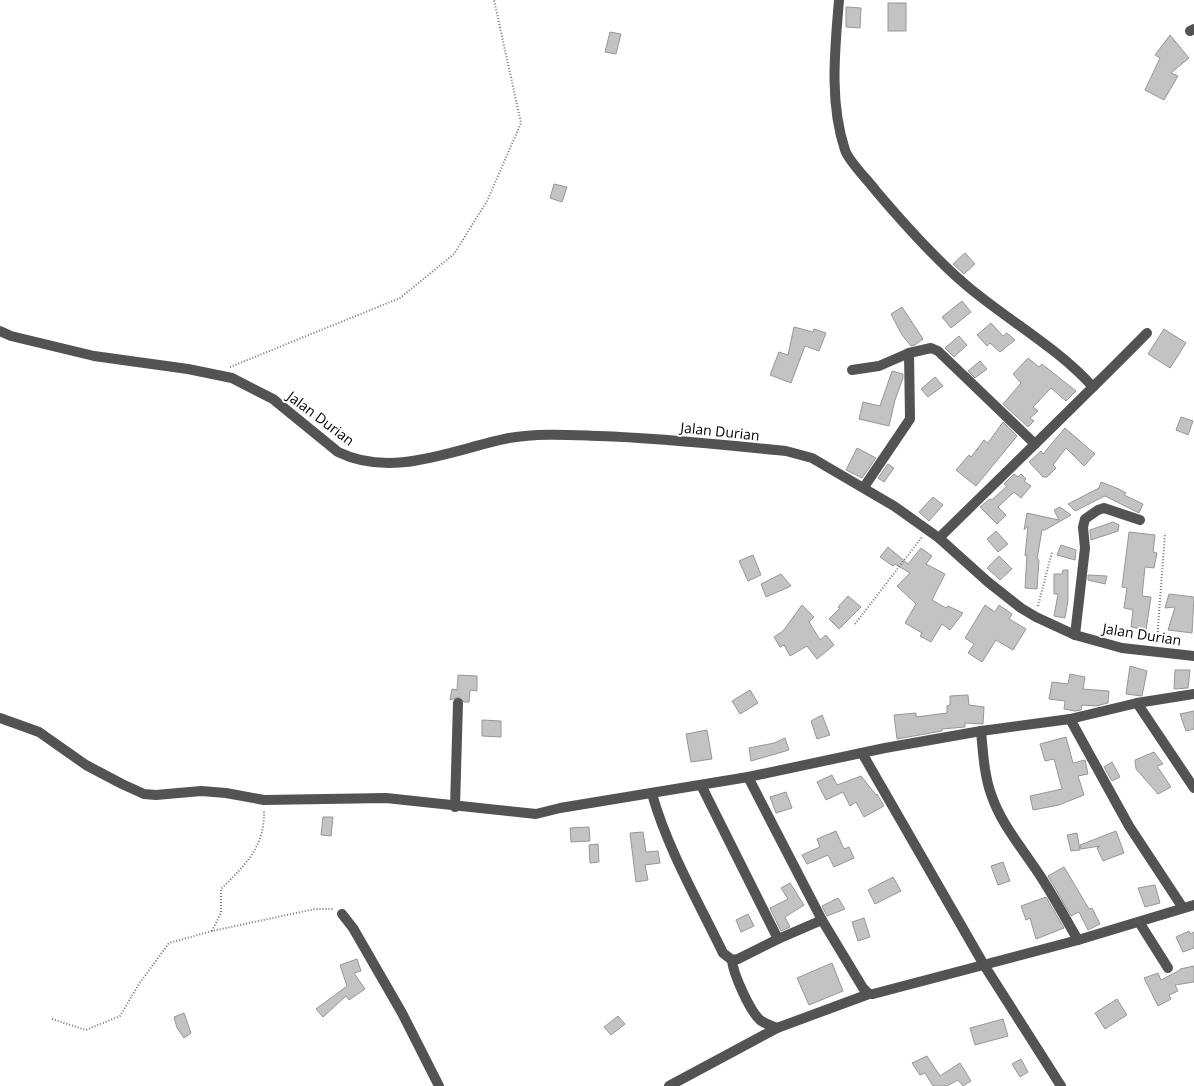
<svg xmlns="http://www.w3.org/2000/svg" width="1194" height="1086" viewBox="0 0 1194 1086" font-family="'Open Sans',sans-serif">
<rect width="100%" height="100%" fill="#fff"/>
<!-- building -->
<g fill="#c3c3c3" stroke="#979797">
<rect x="888" y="3" width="18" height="28"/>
<path d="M846,7l15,1 -1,20 -14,-1z"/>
<path d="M610,32l11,2 -5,20 -11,-2z"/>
<path d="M1170,35l19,23 -18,15 7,3 -14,24 -19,-10 15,-32 -5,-3z"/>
<path d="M554,184l13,3 -5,15 -12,-4z"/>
<path d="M965,253l10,11 -11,10 -11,-10z"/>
<path d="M962,301l9,11 -20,16 -9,-11z"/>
<path d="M902,307l21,32 -8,6 -4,1 -9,-11 -11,-21z"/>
<path d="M991,323l12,13 4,-3 8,7 -15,12 -10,-9 -3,3 -10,-11z"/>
<path d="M794,327l19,5 1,-3 12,4 -7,18 -14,-5 -14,37 -21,-8 9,-23 9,3z"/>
<path d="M1164,329l22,14 -16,25 -22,-14z"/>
<path d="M959,336l8,9 -13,12 -9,-9z"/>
<path d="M1028,358l11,9 3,-3 34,27 -10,10 -15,-13 -18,19 5,4 -8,7 4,3 -6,6 -25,-23 18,-21 -8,-9z"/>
<path d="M980,361l7,8 -12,9 -7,-7z"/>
<path d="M892,371l11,3v4l-8,22 -6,26 -30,-7 4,-17 17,4z"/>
<path d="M935,377l8,9 -15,11 -7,-8z"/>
<path d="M1181,417l12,4 -5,14 -12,-5z"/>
<path d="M1003,422l14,14 -41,50 -20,-16 13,-15 2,2 13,-17 4,3z"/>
<path d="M1065,428l30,26 -11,12 -18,-18 -13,17 3,3 -9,9h-4l-14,-15 12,-11 2,3z"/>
<path d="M857,448l19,10 -14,20 -16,-8z"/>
<path d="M888,464l6,4 -10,14 -6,-4z"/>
<path d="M1014,474l4,3 3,-3 5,5 -2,2 7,5 -10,12 -7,-6 -16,15 8,8 -9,9 -17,-17 10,-8 2,1 15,-14 -3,-2z"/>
<path d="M1101,482l18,7 7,4 -2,2 19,9 -4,9 -34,-17 -30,15 -7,-7 31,-16z"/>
<path d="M933,497l10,8 -14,16 -10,-9z"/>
<path d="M1060,507l11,8 -26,15h-3l-5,29 2,1 -2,29 -12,-1 2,-34 -2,2 3,-30 -4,4 3,-17 32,7 -5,-10z"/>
<path d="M1113,522l6,3 -1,6 -27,9 -1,-10z"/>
<path d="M996,531l12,13 -10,8 -11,-13z"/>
<path d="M1129,532l26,3 -2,17 4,1 -3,15 -9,-1 -3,29 9,1 -5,33 -15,-3 2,-17 -9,-2 3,-20 -5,-1z"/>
<path d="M1061,545l15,5 -1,10 -18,-5z"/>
<path d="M888,547l20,17 13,-16 11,8 -6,8 19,10 -13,26 14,8 2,-2 15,7 -13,17 -8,-6 -11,18 -11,-6 2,-3 -17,-10 11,-19 -19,-18 13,-13 -15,-9 -2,2 -13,-9z"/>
<path d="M753,555l8,20 -13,6 -9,-20z"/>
<path d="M999,556l13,13 -12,11 -13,-12z"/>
<path d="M1063,570h5v30l-3,18 -11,-2 4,-22h-4v-20h8z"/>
<path d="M781,574l10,12 -25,11 -5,-13z"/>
<path d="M1088,575l19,1 -2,8 -17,-4z"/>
<path d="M1169,594l25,3 -2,36 -24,-3 7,-23 -10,1z"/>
<path d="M848,596l13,11 -22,22 -10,-10 11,-11 -2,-1z"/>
<path d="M802,605l12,12 -5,5 11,18 6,-5 8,10 -17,14 -10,-13 -17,10 -6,-11 -4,2 -6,-10 9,-6z"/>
<path d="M985,605l10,7 4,-7 13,9 -3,5 17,10 -13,21 -17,-10 -14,22 -14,-9 6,-9 -9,-6z"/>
<path d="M1130,666l17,5 -5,25 -16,-2z"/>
<path d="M1175,670h15l-2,18 -14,1z"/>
<path d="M1070,674l15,3 -2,12 26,2 -1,12 -12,3 -14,-1 -1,5 -6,1 -11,-2 1,-8 -16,-2 3,-17 16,2z"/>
<path d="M458,675l19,1v15l-7,-1 -1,12h-5l-5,-5 -9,3 2,-11 5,1z"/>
<path d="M750,690l8,13 -18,11 -8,-13z"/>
<path d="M968,695l1,10 15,2 -1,17 -18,-1v4l-23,2v2l-45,8 -3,-24 22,-2v4l31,-4v-7l3,-1v-9z"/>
<path d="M1194,711v18l-8,2 -6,-17z"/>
<path d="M822,715l8,20 -13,4 -6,-18z"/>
<path d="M482,720l19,1v16l-19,-1z"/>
<path d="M707,730l5,29 -21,3 -5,-28z"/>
<path d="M1066,737l7,26 12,-3 3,14 -10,2 6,19 -25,10 -26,5 -3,-14 32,-7 -8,-30 -9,2 -5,-17z"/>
<path d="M785,738l4,12 -38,11 -2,-13 25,-5z"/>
<path d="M1154,752l9,12 -6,2 14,21 -13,7 -22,-25 -1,-9z"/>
<path d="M1112,762l8,15 -8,4 -8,-14z"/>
<path d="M832,775l5,10 24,-9 15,19 1,-1 7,12 -20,11 -8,-15 -6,4 -7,-14 -17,8 -9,-18z"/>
<path d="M786,792l6,16 -16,5 -6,-16z"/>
<path d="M323,817h10l-2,19 -10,-1z"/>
<path d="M589,827l1,14 -19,1 -1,-14z"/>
<path d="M836,831l8,18 5,-2 5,11 -20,9 -6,-12 -21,9 -5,-9 18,-8 -3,-8z"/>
<path d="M1116,831l8,22 -21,8 -6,-13 3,-2 -19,3 -1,-4z"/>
<path d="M643,832l3,20 12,-1 2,12 -15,2 3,15 -12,2 -6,-49z"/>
<path d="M1077,833l3,17 -9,1 -4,-16z"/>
<path d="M598,844l1,18 -9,1 -1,-18z"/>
<path d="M1003,862l7,19 -12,4 -7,-19z"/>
<path d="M1064,867l25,42 3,-1 8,16 -12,6 -9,-18 -8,4 -23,-40z"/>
<path d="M893,877l8,14 -26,13 -7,-14z"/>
<path d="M790,883l14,22 -19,12 5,10 -9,4 -11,-23 18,-9 -7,-11z"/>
<path d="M1155,885l5,18 -15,4 -7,-19z"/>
<path d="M1046,897l18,31 -28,11 -6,-21 -4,2 -5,-14z"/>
<path d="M838,898l7,11 -18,7 -5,-10z"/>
<path d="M748,914l6,12 -13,6 -5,-12z"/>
<path d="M864,918l6,19 -12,4 -6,-19z"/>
<path d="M1189,931l1,3 4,-2v16l-11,4 -7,-15z"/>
<path d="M357,959l4,12 -7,2 11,16 -16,11 -3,-4 -23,21 -7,-8 31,-23 -7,-21z"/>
<path d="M832,963l11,28 -34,14 -12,-27z"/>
<path d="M1194,966v16l-19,3 3,6 -9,4 2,4 -13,7 -14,-28 14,-5 3,7 19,-10v-1z"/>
<path d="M1117,999l10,16 -22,14 -10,-16z"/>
<path d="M184,1013l7,20 -7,5 -7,-10 -3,-11z"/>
<path d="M618,1016l7,8 -14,11 -7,-8z"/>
<path d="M1003,1019l5,17 -33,9 -5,-17z"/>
<path d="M927,1056l13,20 20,-13 11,18 -8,5 -5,-6 -11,6h-14l-8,-13 -5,2 -8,-12z"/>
<path d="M1021,1059l7,13 -8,5 -8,-13z"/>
</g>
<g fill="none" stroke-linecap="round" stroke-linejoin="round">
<!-- path -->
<g stroke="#757575" stroke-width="2" stroke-dasharray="1 2" stroke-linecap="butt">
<path d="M230,367l170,-69 54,-44 33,-53 34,-78 -27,-123"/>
<path d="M1038,606l14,-54"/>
<path d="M855,624l67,-87"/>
<path d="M1157,641l8,-108"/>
<path d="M212,931l9,-18v-24c24,-24 44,-42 43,-78"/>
<path d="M52,1019l34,11 34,-14 19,-32 30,-41 43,-12 103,-22h19"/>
</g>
<!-- minor -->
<g stroke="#535353" stroke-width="10">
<path d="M839,0c-4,49 -10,102 6,150 4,12 23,30 31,41 28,33 57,66 90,94 41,35 91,62 127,102"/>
<path d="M1190,31l4,-2"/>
<path d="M0,331l11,5 83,20 94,13 44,9 41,21 65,53c55,27 116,-3 171,-14 30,-5 60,-3 90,-2 63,2 125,9 187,15l26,7 82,48 45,32 49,44 33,26 15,9 39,18 47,13 72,8"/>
<path d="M909,353l22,-5 7,3 97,93"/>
<path d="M852,370l27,-4 30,-13 1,66 -46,68"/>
<path d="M939,538c69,-68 140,-136 208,-205"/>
<path d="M1075,635l10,-87 -2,-21 2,-8 13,-9 6,-2 36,12"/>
<path d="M1137,703l57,-9"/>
<path d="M0,718l39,14 47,33 36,19 22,10 12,1 45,-4 25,2 38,7 122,-2 150,16 24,-6 188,-31 137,-29 96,-17 89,-12 67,-16 57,85"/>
<path d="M1070,719l59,107 54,82"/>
<path d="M981,731c2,21 3,43 10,63 10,30 31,54 48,80 14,21 26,44 39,66"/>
<path d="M862,753l122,212 77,121"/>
<path d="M701,785l77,154 44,-19 -74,-143"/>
<path d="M652,794c16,56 46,107 71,159l9,7 6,-1 40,-20"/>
<path d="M455,807l3,-104"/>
<path d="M342,914l11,14 49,85 37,73"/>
<path d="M822,920l41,68 6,6h4l205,-54 116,-35"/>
<path d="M1139,922l29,46"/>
<path d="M732,960c1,14 18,51 28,60 5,4 12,6 17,8"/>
<path d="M669,1086l108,-58 92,-34"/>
</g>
</g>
<g text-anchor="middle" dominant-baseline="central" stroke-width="4" stroke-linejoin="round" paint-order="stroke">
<!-- street labels -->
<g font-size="14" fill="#000" stroke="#fff">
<text transform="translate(321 418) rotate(37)">Jalan Durian</text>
<text transform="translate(720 431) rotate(6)">Jalan Durian</text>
<text transform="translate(1142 634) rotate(9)">Jalan Durian</text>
</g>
</g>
</svg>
